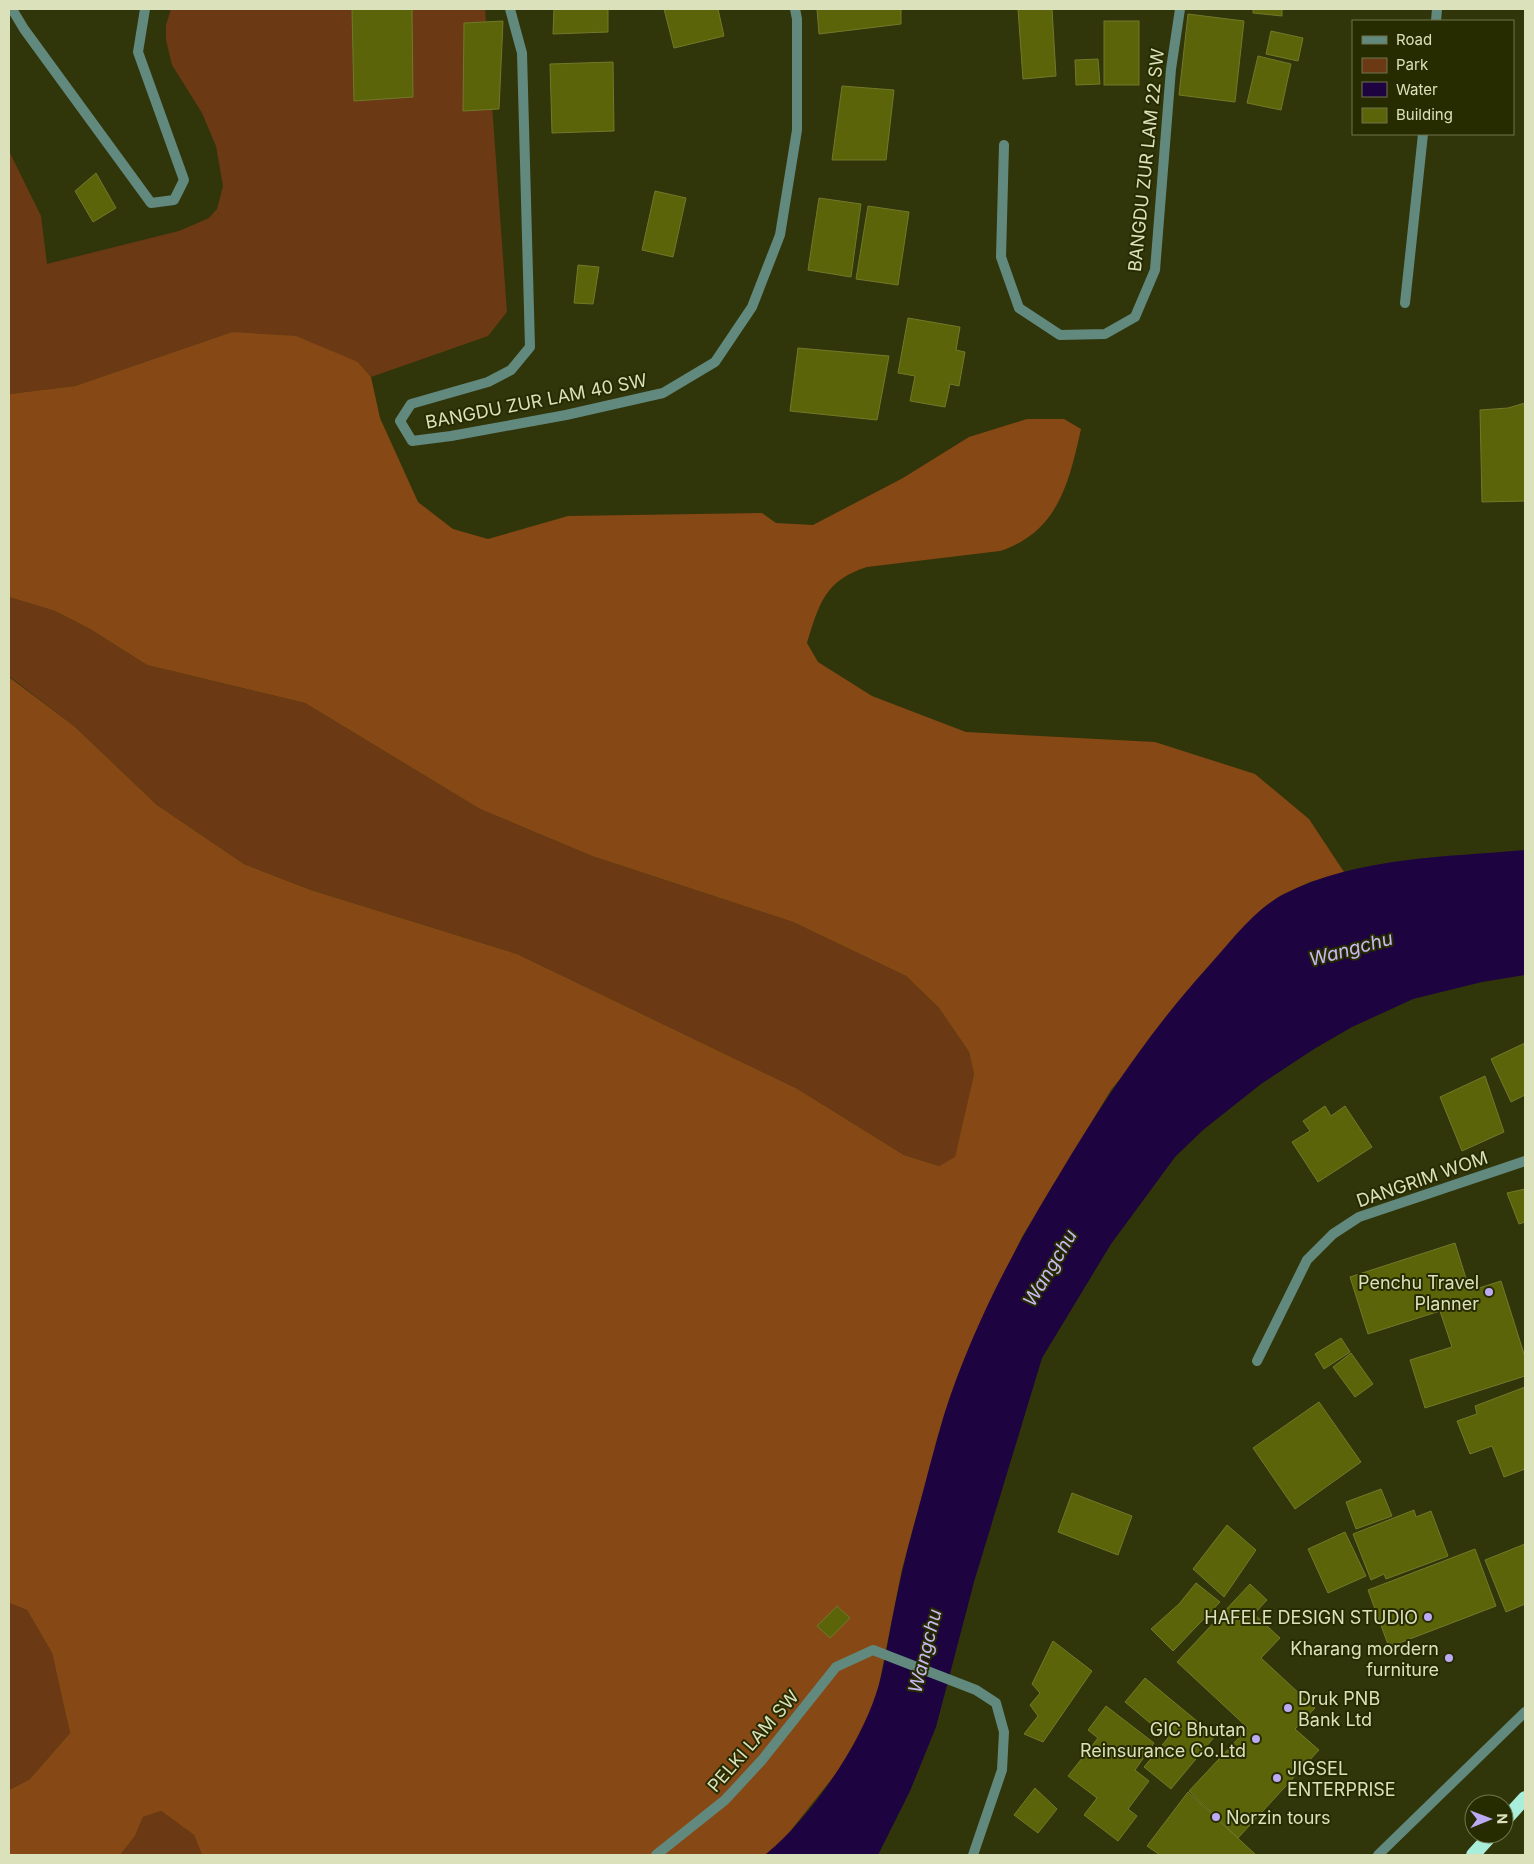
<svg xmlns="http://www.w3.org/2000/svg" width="1534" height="1864" viewBox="0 0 1534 1864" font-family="Inter,sans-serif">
<rect width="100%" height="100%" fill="#31350a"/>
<!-- green -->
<g fill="#6b3a14">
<path d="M171,9h314l22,303 -19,24 -117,41 -13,-15 -126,-30 -157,54 -66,8v-243l32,65 6,48 132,-33 30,-13 8,-9 6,-23 -7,-40 -14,-33 -30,-48 -6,-25v-15z"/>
<path d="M9,597l46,14 35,18 57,36 158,38 175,106 112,47 201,66 113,54 33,32 30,44 5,22 -19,84 -16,8 -35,-11 -108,-67 -279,-134 -206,-64 -67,-26 -87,-59 -83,-79 -65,-50z"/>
<path d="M9,1603l18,7 25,43 18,80 -40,46 -21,11z"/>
<path d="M161,1811l33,24 8,20h-82l15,-19 8,-19z"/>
</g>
<!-- forest -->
<path fill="#864814" d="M232,332l64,4 62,26 13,15 9,41 38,84 35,27 35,10 80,-23 194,-3 14,10 37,2 90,-47 66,-41 58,-18h37l17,10c-12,54 -23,103 -81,122l-133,16c-42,13 -48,37 -60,76l11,19 54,34 94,36 189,10 100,32 54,45 35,53 -34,10 -30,14 -28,23 -141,171 -89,147 -47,97 -30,79 -43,156 -24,121 -12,33 -24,43 -58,73 -19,16h-563l-8,-20 -33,-24 -18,6 -8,19 -15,19h-111v-65l21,-11 40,-46 -18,-80 -25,-43 -18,-7v-926l65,49 83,79 87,59 67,26 206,64 279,134 108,67 35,11 16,-9 19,-83 -5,-22 -30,-44 -33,-32 -113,-54 -201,-66 -112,-47 -175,-106 -158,-38 -57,-36 -35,-18 -46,-14v-203l66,-8z"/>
<!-- water -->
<path fill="#1d0340" d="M1525,850v125l-43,7 -69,17 -61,28 -38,22 -53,35 -58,46 -28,27 -64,87 -69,114 -68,224 -38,145 -26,64 -32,64h-113c44,-36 93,-106 111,-161 8,-23 11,-49 16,-74 7,-36 15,-71 25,-106 9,-33 17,-66 27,-99 27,-85 69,-165 115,-240 43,-72 90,-143 147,-206 23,-25 47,-59 78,-75 73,-37 162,-37 241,-44z"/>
<!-- building -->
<g fill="#5c640a" stroke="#717929">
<path d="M352,9h60l1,88 -59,4z"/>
<path d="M554,9h54v23l-55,2z"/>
<path d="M664,9h54l6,27 -50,12z"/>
<path d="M817,9h84v15l-82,10z"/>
<path d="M1018,9h34l4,67 -33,3z"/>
<path d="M1253,9h29v7l-29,-3z"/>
<path d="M1188,14l56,7 -9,81 -56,-7z"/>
<path d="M503,21l-4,88 -36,2 1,-88z"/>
<rect x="1104" y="21" width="35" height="64"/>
<path d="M1271,31l32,7 -5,23 -32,-7z"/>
<path d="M1258,56l33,8 -10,46 -34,-7z"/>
<path d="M1098,59l2,25 -24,1 -1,-25z"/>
<path d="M613,62l1,69 -62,2 -2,-69z"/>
<path d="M842,86l52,4 -8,70h-54z"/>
<path d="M96,173l20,35 -23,14 -18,-31z"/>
<path d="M655,191l31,7 -13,59 -31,-7z"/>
<path d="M819,198l42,6 -10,73 -43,-7z"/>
<path d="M868,206l41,6 -11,73 -42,-6z"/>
<path d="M578,265l21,2 -6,37 -19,-1z"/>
<path d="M908,318l52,9 -4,23 9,2 -6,34 -9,-2 -5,23 -35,-6 5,-25 -17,-3z"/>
<path d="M798,348l91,8 -12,64 -87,-9z"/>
<path d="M1525,403v98l-43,1 -2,-92 28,-2z"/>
<path d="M1525,1043v52l-14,7 -20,-43z"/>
<path d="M1485,1076l19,56 -42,19 -22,-54z"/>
<path d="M1325,1106l6,10 14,-10 27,41 -54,35 -26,-40 18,-11 -7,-10z"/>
<path d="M1525,1189v33l-6,2 -12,-31z"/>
<path d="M1455,1243l15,48 31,-10 24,76v19l-100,32 -15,-48 42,-13 -12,-36 -72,23 -18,-57z"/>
<path d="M1341,1338l9,14 -26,17 -9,-15z"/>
<path d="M1351,1353l22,31 -18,13 -22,-30z"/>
<path d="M1525,1387v82l-21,8 -12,-31 -22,8 -13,-33 20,-7 -2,-8z"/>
<path d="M1319,1402l42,60 -66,47 -42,-61z"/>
<path d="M1381,1489l11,27 -36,13 -10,-27z"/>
<path d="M1072,1493l60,23 -14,39 -60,-23z"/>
<path d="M1414,1510l2,7 15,-6 17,45 -62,23 -2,-5 -13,6 -18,-46z"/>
<path d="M1227,1525l29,25 -32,47 -31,-28z"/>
<path d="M1345,1532l21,44 -38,17 -20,-44z"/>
<path d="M1525,1544v60l-19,8 -21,-52z"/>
<path d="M1475,1549l21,57 -107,41 -21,-57z"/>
<path d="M1196,1583l24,19 -47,49 -22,-22 28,-25z"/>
<path d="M1250,1584l17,16 -13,14 26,24 -19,20 54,50 -20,21 24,21 -81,88 -49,-47 59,-63 -71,-66z"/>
<path d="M837,1606l13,12 -20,20 -13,-12z"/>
<path d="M1053,1641l39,30 -49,71 -19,-8 14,-18 -8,-11 10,-12 -8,-9z"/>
<path d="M1145,1678l70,58 -44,53 -27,-22 24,-29 -43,-36z"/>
<path d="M1106,1706l48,37 -19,27 14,11 -21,28 9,7 -19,25 -34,-26 13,-17 -29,-22 30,-38 -10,-8z"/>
<path d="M1035,1788l22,21 -19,24 -24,-18z"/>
<path d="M1188,1792l68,63h-96l-13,-9z"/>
</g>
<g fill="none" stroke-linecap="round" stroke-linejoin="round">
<!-- minor -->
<g stroke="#62897e" stroke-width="10">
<path d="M12,9l12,20 127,174 23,-3 10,-20 -46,-128 7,-43"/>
<path d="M510,9l12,44 8,294 -19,23 -23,12 -77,22 -11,17 12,20 39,-5 115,-21 97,-22 52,-31 37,-55 28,-72 17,-105v-111l-2,-10"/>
<path d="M1436,21l1,-12"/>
<path d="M1004,145l-3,112 18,51 41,27 45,-1 30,-17 20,-47 16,-201 9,-60"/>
<path d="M1405,303l18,-169"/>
<path d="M1257,1361l50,-101 26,-26 26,-17 166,-56"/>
<path d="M656,1855l69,-55 37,-40 74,-93 37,-17 103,40 20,13 8,29 -2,38 -29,85"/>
</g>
<!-- tertiary -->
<path stroke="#62897e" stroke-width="10" d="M1378,1855l147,-143"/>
<!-- trunk -->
<g stroke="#a8eeda" stroke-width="14">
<path d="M1504,1821l21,-23"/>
<path d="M1473,1855l19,-21"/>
</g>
</g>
<!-- markers -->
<g fill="#bcaaf5" stroke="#272b00" stroke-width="2">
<circle cx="1489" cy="1292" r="5"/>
<circle cx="1428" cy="1617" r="5"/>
<circle cx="1449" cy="1658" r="5"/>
<circle cx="1288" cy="1708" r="5"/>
<circle cx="1256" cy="1739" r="5"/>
<circle cx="1277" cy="1778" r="5"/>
<circle cx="1216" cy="1817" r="5"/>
</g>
<g text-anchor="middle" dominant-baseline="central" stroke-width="4" stroke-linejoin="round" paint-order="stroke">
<!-- street labels -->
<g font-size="18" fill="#dbe1bb" stroke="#272b00">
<text transform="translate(1146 160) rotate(-84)">BANGDU ZUR LAM 22 SW</text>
<text transform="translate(536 401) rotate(-11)">BANGDU ZUR LAM 40 SW</text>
<text transform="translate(1422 1179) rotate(-19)">DANGRIM WOM</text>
<text transform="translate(753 1741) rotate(-49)">PELKI LAM SW</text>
</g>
<!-- poi labels -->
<g font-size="18" fill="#dbe1bb" stroke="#272b00" text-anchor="end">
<text x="1479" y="1282">Penchu Travel<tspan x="1479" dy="21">Planner</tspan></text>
<text x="1418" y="1617">HAFELE DESIGN STUDIO</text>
<text x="1439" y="1648">Kharang mordern<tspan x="1439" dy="21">furniture</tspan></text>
<text x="1298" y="1698" text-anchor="start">Druk PNB<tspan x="1298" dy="21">Bank Ltd</tspan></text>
<text x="1246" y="1729">GIC Bhutan<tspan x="1246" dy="21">Reinsurance Co.Ltd</tspan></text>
<text x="1287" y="1768" text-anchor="start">JIGSEL<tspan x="1287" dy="21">ENTERPRISE</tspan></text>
<text x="1226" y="1817" text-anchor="start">Norzin tours</text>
</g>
<!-- water labels -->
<g font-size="19" font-style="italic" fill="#c7baf3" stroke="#272b00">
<text transform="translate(1351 949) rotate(-15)">Wangchu</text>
<text transform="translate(1050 1268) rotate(-59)">Wangchu</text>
<text transform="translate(925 1651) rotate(-76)">Wangchu</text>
</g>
</g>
<!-- border -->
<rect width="1534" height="1864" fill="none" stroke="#dbe1bb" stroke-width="20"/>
<!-- legend -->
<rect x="1352" y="20" width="162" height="115" fill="#272b00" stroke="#6f744b"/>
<rect x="1362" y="36" width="25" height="8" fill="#62897e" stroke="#6f744b"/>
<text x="1396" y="45" font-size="15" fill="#dbe1bb">Road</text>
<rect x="1362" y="58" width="25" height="15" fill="#6b3a14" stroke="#6f744b"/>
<text x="1396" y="70" font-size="15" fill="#dbe1bb">Park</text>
<rect x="1362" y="82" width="25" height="15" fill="#1d0340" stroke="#6f744b"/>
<text x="1396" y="95" font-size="15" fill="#dbe1bb">Water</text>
<rect x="1362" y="108" width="25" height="15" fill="#5c640a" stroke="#6f744b"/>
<text x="1396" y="120" font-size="15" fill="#dbe1bb">Building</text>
<!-- north arrow -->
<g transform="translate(1489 1819) rotate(89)"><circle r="24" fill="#272b00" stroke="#6f744b"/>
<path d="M0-4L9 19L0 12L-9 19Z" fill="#bcaaf5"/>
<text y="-8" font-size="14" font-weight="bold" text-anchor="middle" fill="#dbe1bb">N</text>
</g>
</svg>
